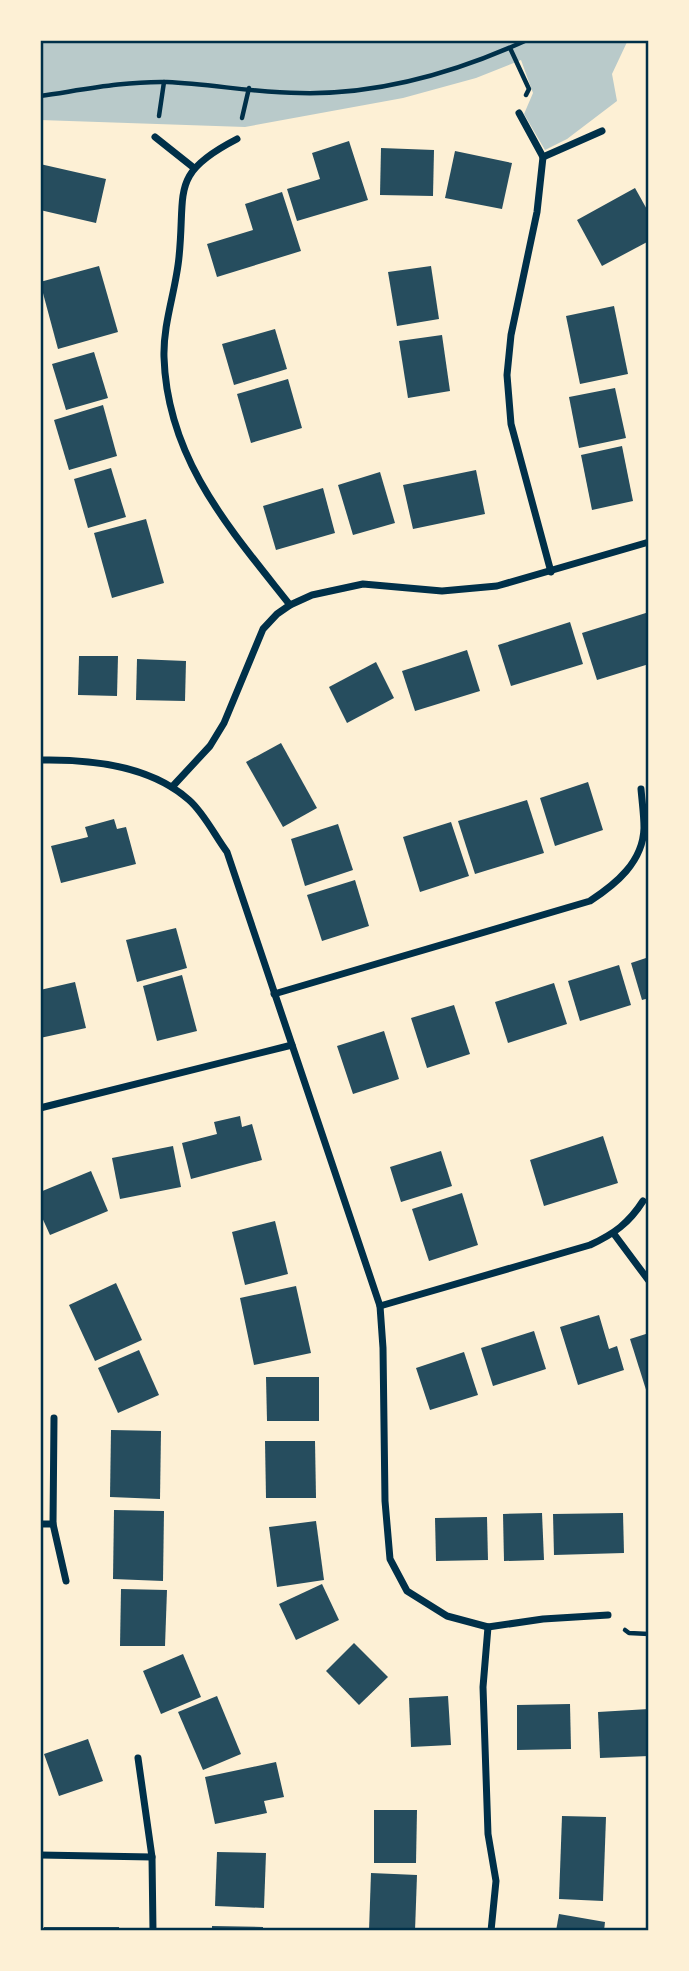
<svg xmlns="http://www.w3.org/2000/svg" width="689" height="1971" viewBox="0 0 689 1971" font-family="'Sofia Sans Condensed',sans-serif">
<rect width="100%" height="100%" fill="#fdf0d5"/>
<!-- green -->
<path fill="#b9caca" d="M40,40h588l-16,34 5,27 -50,38 -22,11 -21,-36 9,-21 -12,-33 -45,18 -73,20 -158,29 -205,-7z"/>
<!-- building -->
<g fill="#264d5e">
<path d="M349,141l19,59 -71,21 -10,-32 33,-10 -8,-26z"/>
<path d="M381,148l53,2 -1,46 -53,-1z"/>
<path d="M455,151l57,12 -10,46 -57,-11z"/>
<path d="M40,164l66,15 -10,44 -56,-13z"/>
<path d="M635,188l14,25v28l-47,25 -25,-46z"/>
<path d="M282,192l19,59 -84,26 -10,-33 46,-14 -8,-26z"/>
<path d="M99,266l19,66 -60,17 -18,-67z"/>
<path d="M431,266l8,53 -42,7 -9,-54z"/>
<path d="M614,306l14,68 -48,10 -14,-68z"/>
<path d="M275,329l12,40 -53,16 -12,-41z"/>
<path d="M442,335l8,56 -42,7 -9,-57z"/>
<path d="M94,352l14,46 -42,12 -14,-46z"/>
<path d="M288,379l14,49 -51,15 -14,-49z"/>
<path d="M615,388l11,50 -47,10 -10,-51z"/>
<path d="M103,405l14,51 -48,14 -15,-50z"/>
<path d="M622,446l11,55 -41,9 -11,-55z"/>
<path d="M111,468l15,49 -38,11 -14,-49z"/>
<path d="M476,470l9,44 -72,15 -10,-44z"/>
<path d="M380,472l15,51 -42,12 -15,-50z"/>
<path d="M323,488l12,45 -59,17 -13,-44z"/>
<path d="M146,519l18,64 -52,15 -18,-65z"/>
<path d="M649,612v52l-52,16 -15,-47z"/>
<path d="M570,622l13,42 -72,22 -13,-41z"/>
<path d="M467,650l13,41 -65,20 -13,-40z"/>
<path d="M79,656h39l-1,40 -39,-1z"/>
<path d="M137,659l49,2 -1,40 -49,-1z"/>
<path d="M376,662l18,36 -47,25 -18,-36z"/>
<path d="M281,743l36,65 -34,19 -37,-65z"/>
<path d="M588,782l15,48 -48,16 -15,-48z"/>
<path d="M527,800l17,53 -69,21 -17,-53z"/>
<path d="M114,819l3,10 9,-2 10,37 -75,19 -10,-37 37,-9 -3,-10z"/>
<path d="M451,822l18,54 -49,16 -17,-55z"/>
<path d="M338,824l15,46 -48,16 -14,-47z"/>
<path d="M355,880l14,46 -47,15 -15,-46z"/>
<path d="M176,928l11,40 -50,14 -11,-42z"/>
<path d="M649,957v41l-7,2 -11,-37z"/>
<path d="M619,965l12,40 -51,16 -12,-40z"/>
<path d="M182,975l15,56 -40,10 -14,-55z"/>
<path d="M75,982l11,46 -46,10v-48z"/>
<path d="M554,983l13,41 -59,19 -13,-41z"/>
<path d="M454,1005l16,49 -43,14 -16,-50z"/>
<path d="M384,1031l15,48 -46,15 -16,-48z"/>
<path d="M240,1116l2,11 10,-3 10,36 -71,19 -9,-36 35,-9 -3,-12z"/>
<path d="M603,1136l15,47 -74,23 -14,-46z"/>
<path d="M173,1146l8,41 -61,12 -8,-41z"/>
<path d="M441,1151l11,35 -51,16 -11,-35z"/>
<path d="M91,1171l17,40 -58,24 -10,-22v-21z"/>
<path d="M462,1193l16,52 -49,16 -17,-52z"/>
<path d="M275,1221l13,53 -43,11 -13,-53z"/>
<path d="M116,1283l26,57 -47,21 -26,-56z"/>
<path d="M296,1286l15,67 -57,12 -14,-67z"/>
<path d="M599,1315l10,34 8,-3 7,24 -46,15 -18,-58z"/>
<path d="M534,1331l12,38 -53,17 -12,-38z"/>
<path d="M649,1333v63h-1l-18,-57z"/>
<path d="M139,1350l20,45 -41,18 -20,-45z"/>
<path d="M464,1352l14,43 -48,15 -14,-42z"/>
<path d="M266,1377h53v44h-52z"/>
<path d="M111,1430l50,1 -1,68 -50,-2z"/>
<path d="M265,1441h50l1,57h-50z"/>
<path d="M114,1510l50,1 -1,70 -50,-2z"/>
<path d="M542,1513l2,47 -40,1 -1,-47z"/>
<path d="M623,1513l1,40 -70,2 -1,-41z"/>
<path d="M487,1517l1,43 -52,1 -1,-43z"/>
<path d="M316,1521l8,59 -47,7 -8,-60z"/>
<path d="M322,1584l17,36 -43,20 -17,-36z"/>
<path d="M121,1589l46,1 -2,56h-45z"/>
<path d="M354,1643l34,34 -29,28 -33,-34z"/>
<path d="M183,1654l18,43 -40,17 -18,-43z"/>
<path d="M217,1696l24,58 -38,16 -25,-58z"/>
<path d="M448,1696l3,49 -40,2 -2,-49z"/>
<path d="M570,1704l1,45 -54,1v-45z"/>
<path d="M649,1709v47l-49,2 -2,-46z"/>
<path d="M88,1739l15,42 -44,15 -15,-42z"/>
<path d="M276,1762l8,35 -20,4 3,12 -52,11 -10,-47z"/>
<path d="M374,1810h43l-1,53h-42z"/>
<path d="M562,1816l44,1 -3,84 -44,-2z"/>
<path d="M217,1852l49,1 -2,55 -49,-2z"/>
<path d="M371,1873l46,2 -2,56h-46z"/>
<path d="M559,1914l46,8 -1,9h-48z"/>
<path d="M212,1926l51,1v4h-51z"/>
<rect x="44" y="1927" width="75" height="4"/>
</g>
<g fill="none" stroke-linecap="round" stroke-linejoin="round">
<!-- path -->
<g stroke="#003049" stroke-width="4.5">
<path d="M510,48l19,41 -3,6"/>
<path d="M40,96c42,-6 85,-15 127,-14 45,2 89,11 133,11 77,2 157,-21 227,-53"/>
<path d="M159,116l5,-34"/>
<path d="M242,118l7,-30"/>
<path d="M625,1630l4,3 20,1"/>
</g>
<!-- minor -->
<g stroke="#003049" stroke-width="7">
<path d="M519,113l24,44 59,-26"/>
<path d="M155,137l39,31"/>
<path d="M237,139c-68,35 -51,51 -58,118 -3,33 -16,66 -15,100 3,102 66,172 126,248"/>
<path d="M543,157l-6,55 -26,123 -4,40 4,49 40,148"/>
<path d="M40,760c49,-1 110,5 149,40 15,13 26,36 38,52l153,454 3,42 2,153 5,58 17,32 40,25 41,11 55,-8 65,-4"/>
<path d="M172,787l38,-41 14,-23 39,-94 14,-15 13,-9 22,-10 51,-11 79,7 55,-5 152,-44"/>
<path d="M274,994l316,-93c26,-17 53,-39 54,-73 0,-13 -2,-27 -3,-39"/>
<path d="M40,1108l252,-63"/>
<path d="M614,1234l35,47"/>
<path d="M380,1306l210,-61c24,-11 39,-22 53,-44"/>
<path d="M54,1418l-1,106 13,57"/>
<path d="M40,1524h13"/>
<path d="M488,1627l-5,60 5,147 8,47 -5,50"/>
<path d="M138,1758l14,99 1,74"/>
<path d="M40,1855l112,2"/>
</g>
</g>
<!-- border -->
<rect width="689" height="1971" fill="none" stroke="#fdf0d5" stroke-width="84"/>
<rect x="42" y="42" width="605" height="1887" fill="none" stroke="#003049" stroke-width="2.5"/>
</svg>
